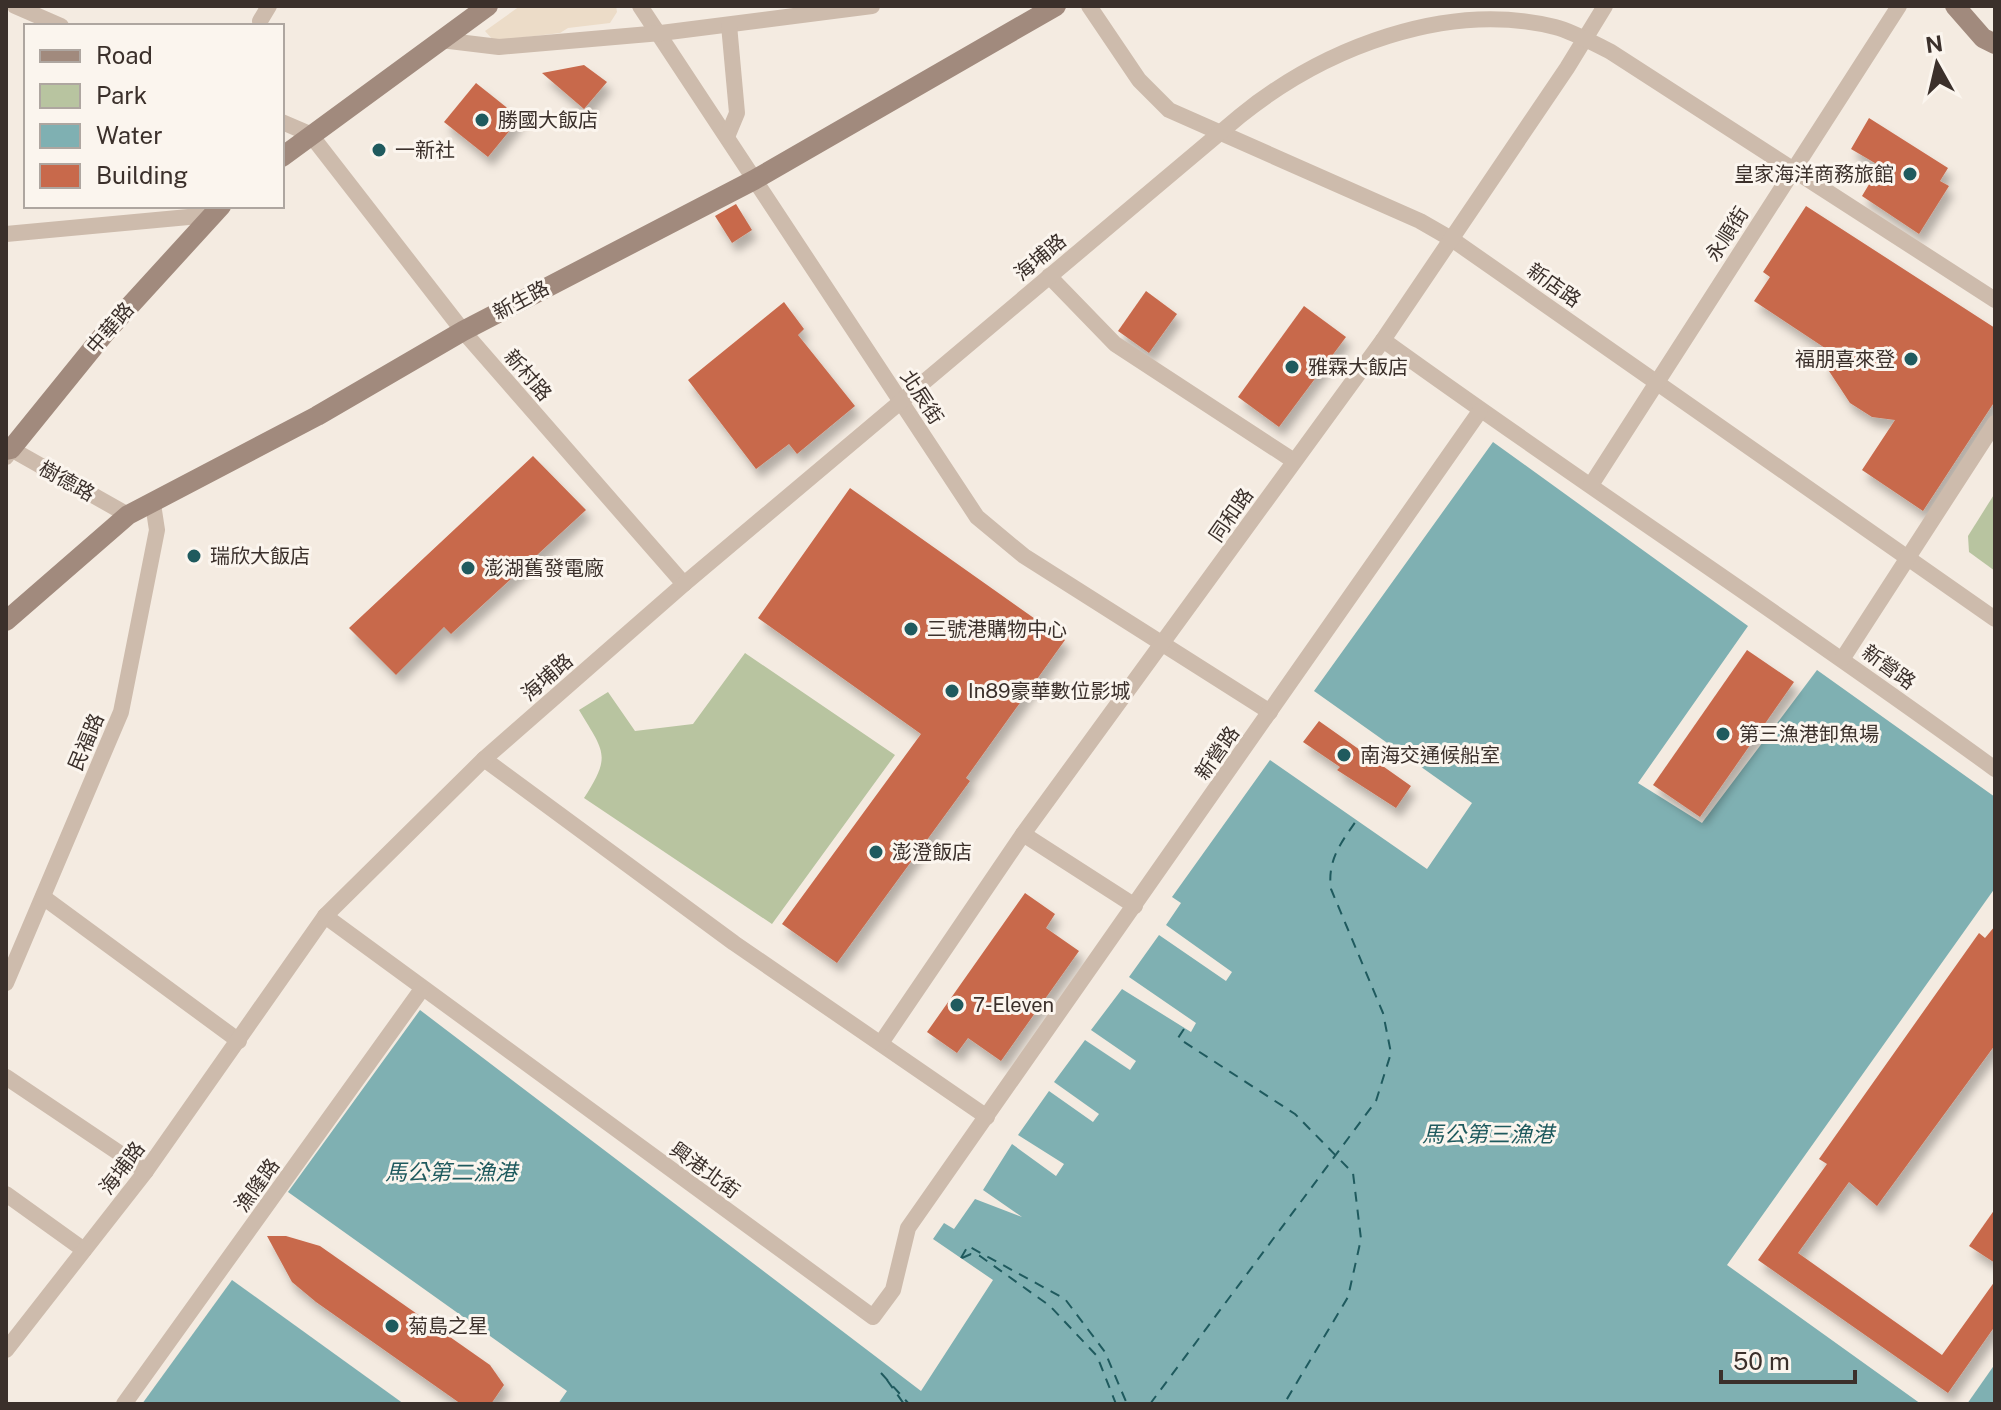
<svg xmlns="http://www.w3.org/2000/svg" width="2001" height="1410" viewBox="0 0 2001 1410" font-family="'Public Sans','Noto Sans TC',sans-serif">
<defs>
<filter id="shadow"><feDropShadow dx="5" dy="9" stdDeviation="4" flood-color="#0004"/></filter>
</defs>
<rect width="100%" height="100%" fill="#f4ebe1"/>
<!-- green -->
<g fill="#b8c4a0">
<path d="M1995,493v78l-26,-19 -1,-16z"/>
<path d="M745,653l150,102 -123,169 -188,-126c28,-43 20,-46 -5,-88l29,-18 27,39 58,-7z"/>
</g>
<!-- plaza -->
<path fill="#ecdcc8" d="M520,6h96l1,6 -7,11 -42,5 -8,5 -66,8 -9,-10z"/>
<!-- water -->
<g fill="#7fb0b2">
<path d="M1493,442l255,184 -110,157 64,40 115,-153 178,127v91l-268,377 194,139h-1363l9,-13 -279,-199 132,-182 501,381 72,-111 -60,-41 11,-16 10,6 21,-30 47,18 -39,-27 29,-46 44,32 8,-12 -46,-29 31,-44 44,31 6,-8 -45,-32 31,-42 45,30 6,-9 -45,-31 31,-41 69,43 5,-9 -67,-46 30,-42 67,46 6,-9 -66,-47 15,-22 -9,-6 98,-137 157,109 45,-66 -158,-112z"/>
<path d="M232,1280l172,124h-262z"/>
<path d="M1995,1364v40h-28z"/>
</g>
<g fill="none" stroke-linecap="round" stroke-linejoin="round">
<!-- ferry -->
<g stroke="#1f5a5e" stroke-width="2" stroke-dasharray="10 8" stroke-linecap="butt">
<path d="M1184,1029l-6,9 117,76 58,59 8,66 -13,58 -64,107"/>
<path d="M961,1258l7,-12 97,53 40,53 22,52"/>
<path d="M962,1258l9,-4 9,2 70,50 47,50 19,48"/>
<path d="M881,1373l28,31"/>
<path d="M887,1380l17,24"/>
<path d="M1150,1404l226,-303 15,-48 -8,-40 -52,-124c-4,-29 10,-46 25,-68"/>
</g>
</g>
<!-- building -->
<g fill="#c8694b" filter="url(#shadow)">
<path d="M584,65l23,17 -23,27 -42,-36z"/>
<path d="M476,83l44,35 -32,39 -44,-35z"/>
<path d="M1869,118l79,50 -8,13 9,5 -30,48 -57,-38 18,-30 -29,-17z"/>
<path d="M736,204l16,26 -20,13 -17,-27z"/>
<path d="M1806,206l189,122v73l-72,110 -61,-41 33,-50 -23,-3 -22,-14 -25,-38 6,-13 -77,-51 16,-24 -7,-5z"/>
<path d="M1146,291l31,23 -28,39 -31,-22z"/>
<path d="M784,302l20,27 -6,6 57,71 -58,48 -8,-10 -33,25 -68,-89z"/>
<path d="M1304,306l42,31 -67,90 -41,-30z"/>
<path d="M533,456l53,54 -135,124 -7,-7 -48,48 -47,-47z"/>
<path d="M850,488l215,152 -99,138 4,3 -133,182 -55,-39 139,-190 -163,-116z"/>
<path d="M1747,650l47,32 -94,135 -47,-32z"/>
<path d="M1319,721l92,65 -15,22 -59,-38 3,-3 -37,-25z"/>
<path d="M1025,893l30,21 -9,14 33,23 -78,110 -33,-23 -11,15 -30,-21z"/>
<path d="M1995,926v119l-118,161 -28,-24 -51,71 144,102 53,-74v45l-47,67 -190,-133 69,-96 -8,-5 160,-226 6,5z"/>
<path d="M1995,1209v54l-26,-17z"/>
<path d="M267,1236h19l34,10 170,119 14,20 -13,19h-30l-145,-102 -24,-20z"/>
</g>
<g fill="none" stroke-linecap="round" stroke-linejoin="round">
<!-- minor -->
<g stroke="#cdbbac" stroke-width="16">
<path d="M15,6l46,20"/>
<path d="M640,6l337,511 47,39 246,156"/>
<path d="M1089,6l50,74 30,30 251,111 33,19 542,379"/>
<path d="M260,21l9,-15"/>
<path d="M441,40l58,7 162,-14 211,-27"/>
<path d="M282,122l28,12 153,197 221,253"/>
<path d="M727,137l10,-24 -8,-88"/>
<path d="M6,234l204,-19"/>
<path d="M1049,276l66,68 179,117"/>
<path d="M1383,340c202,146 411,282 612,429"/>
<path d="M6,457l5,-8 117,66"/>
<path d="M1591,485l308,-479"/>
<path d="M1843,658l152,-235"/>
<path d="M484,759l250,184 253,174"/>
<path d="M1023,834l112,72"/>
<path d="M43,897l196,144"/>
<path d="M325,916l548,401 20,-27 15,-62 572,-817"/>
<path d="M6,983l115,-271 36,-182 -4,-26"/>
<path d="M881,1043l142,-209 360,-494 184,-272 38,-62"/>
<path d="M6,1077l140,94"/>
<path d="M6,1194l78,56"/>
<path d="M6,1350l140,-179 179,-255 159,-157 200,-175 556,-468c84,-68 207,-116 315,-89 19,5 38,16 56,25l384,248"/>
<path d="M124,1404l298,-415"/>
</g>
<!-- secondary -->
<g stroke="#a18a7d" stroke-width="20">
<path d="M1955,6l28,32 12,6"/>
<path d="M282,157l206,-151"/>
<path d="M6,450l5,-1 94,-116 116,-127"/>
<path d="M6,621l122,-106 189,-99 146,-85 291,-151 302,-174"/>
</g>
</g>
<!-- markers -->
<g fill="#1f5a5e" stroke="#fbf5ee" stroke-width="3">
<circle cx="482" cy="120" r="8"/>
<circle cx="379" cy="150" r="8"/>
<circle cx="1910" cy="174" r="8"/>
<circle cx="1911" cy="359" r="8"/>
<circle cx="1292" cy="367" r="8"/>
<circle cx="194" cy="556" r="8"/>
<circle cx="468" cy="568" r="8"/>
<circle cx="911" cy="629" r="8"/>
<circle cx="952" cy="691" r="8"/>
<circle cx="1723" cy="734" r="8"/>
<circle cx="1344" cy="755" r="8"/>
<circle cx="876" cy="852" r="8"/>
<circle cx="957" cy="1005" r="8"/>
<circle cx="392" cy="1326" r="8"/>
</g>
<g text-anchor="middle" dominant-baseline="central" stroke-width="6" stroke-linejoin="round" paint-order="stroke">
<!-- poi labels -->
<g font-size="20" fill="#3b302b" stroke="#fbf5ee" text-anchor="start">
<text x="498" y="120">勝國大飯店</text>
<text x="395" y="150">一新社</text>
<text x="1894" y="174" text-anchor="end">皇家海洋商務旅館</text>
<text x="1895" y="359" text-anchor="end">福朋喜來登</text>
<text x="1308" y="367">雅霖大飯店</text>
<text x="210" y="556">瑞欣大飯店</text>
<text x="484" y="568">澎湖舊發電廠</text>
<text x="927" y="629">三號港購物中心</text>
<text x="968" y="691">In89豪華數位影城</text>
<text x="1739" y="734">第三漁港卸魚場</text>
<text x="1360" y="755">南海交通候船室</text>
<text x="892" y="852">澎澄飯店</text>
<text x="973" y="1005">7-Eleven</text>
<text x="408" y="1326">菊島之星</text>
</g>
<!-- street labels -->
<g font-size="20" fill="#3b302b" stroke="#fbf5ee">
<text transform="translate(1727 234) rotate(-57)">永順街</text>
<text transform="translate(1040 257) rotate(-40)">海埔路</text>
<text transform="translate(1554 285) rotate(35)">新店路</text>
<text transform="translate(521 300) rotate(-28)">新生路</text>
<text transform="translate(110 328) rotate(-49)">中華路</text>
<text transform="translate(528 375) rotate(49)">新村路</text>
<text transform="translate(922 397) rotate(57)">北辰街</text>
<text transform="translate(67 481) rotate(29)">樹德路</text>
<text transform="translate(1231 515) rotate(-55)">同和路</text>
<text transform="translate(1889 667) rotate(36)">新營路</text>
<text transform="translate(547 677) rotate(-41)">海埔路</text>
<text transform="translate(86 742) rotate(-67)">民福路</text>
<text transform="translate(1217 753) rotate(-55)">新營路</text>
<text transform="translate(122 1168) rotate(-53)">海埔路</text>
<text transform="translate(705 1170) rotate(36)">興港北街</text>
<text transform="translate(257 1185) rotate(-54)">漁隆路</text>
</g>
<!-- water labels -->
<g font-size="22" font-style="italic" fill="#1f5a5e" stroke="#fbf5ee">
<text x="1488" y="1134">馬公第三漁港</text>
<text x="451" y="1172">馬公第二漁港</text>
</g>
</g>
<!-- border -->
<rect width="2001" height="1410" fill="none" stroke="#3b302b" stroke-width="16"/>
<!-- legend -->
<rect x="24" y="24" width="260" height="184" fill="#fbf5ee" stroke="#aea6a0" stroke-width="2"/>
<rect x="40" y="50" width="40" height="12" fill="#a18a7d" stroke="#aea6a0" stroke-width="2"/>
<text x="96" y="64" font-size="24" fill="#3b302b">Road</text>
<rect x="40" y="84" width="40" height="24" fill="#b8c4a0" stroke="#aea6a0" stroke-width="2"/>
<text x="96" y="104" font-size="24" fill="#3b302b">Park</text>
<rect x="40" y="124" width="40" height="24" fill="#7fb0b2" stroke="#aea6a0" stroke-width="2"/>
<text x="96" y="144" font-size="24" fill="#3b302b">Water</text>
<rect x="40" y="164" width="40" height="24" fill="#c8694b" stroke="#aea6a0" stroke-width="2"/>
<text x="96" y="184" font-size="24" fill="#3b302b">Building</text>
<!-- north arrow -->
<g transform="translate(1937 64) rotate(352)" stroke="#fbf5ee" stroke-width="6" paint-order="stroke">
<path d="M0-6L14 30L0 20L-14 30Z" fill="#3b302b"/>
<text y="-12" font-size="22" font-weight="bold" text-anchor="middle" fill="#3b302b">N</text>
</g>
<!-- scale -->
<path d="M1721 1370v12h134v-12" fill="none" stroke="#3b302b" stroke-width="4"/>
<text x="1733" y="1370" font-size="24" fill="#3b302b" stroke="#fbf5ee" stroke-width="6" paint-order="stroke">50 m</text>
</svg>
